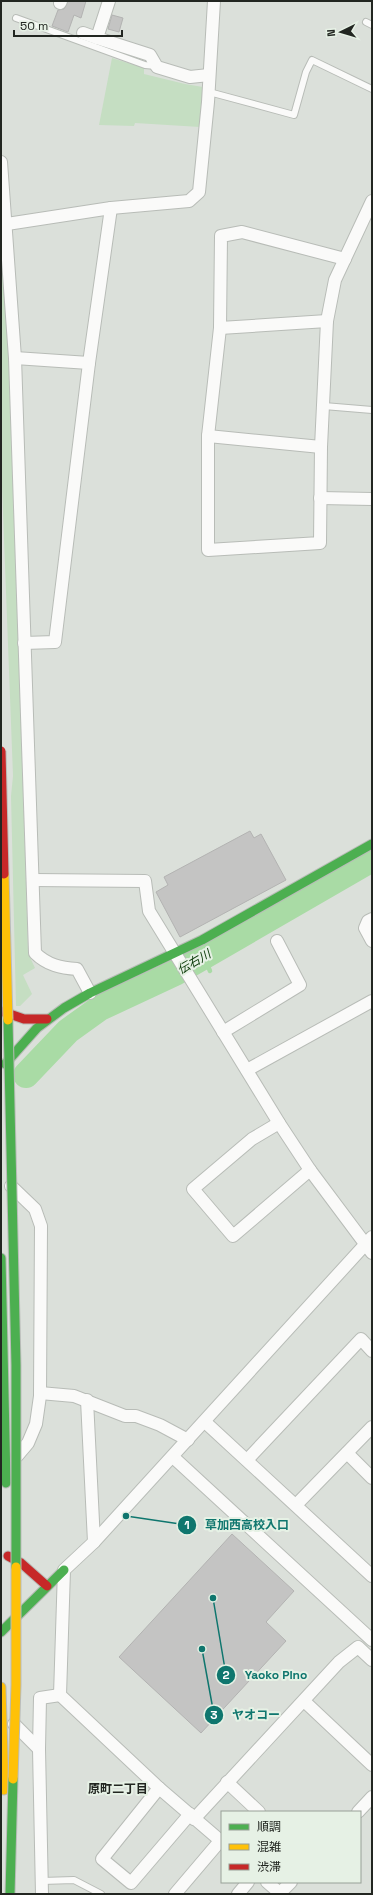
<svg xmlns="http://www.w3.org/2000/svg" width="373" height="1895" viewBox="0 0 373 1895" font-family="'Space Grotesk','Noto Sans JP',sans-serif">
<rect width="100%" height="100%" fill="#dbe0da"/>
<!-- green -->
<g fill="#c5dec2">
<path d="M112,58l32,10v6l41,10 18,3 -3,40 -65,-4 -1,3 -35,-1z"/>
<path d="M1,222l11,179 16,552 7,15 -12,7 9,19 -12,12h-4l-5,-210 2,-20 -12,-316z"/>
</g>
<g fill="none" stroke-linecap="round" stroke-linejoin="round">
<!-- stream -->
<path stroke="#a9dba5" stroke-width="4.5" d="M204,957l6,14"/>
<!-- river -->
<path stroke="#a9dba5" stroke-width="26" d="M26,1075l42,-44 32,-23 75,-35 197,-114"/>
</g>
<!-- building -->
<g fill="#c4c4c3" stroke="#b3b3b2">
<path d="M68,1h18l-5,17 -7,-3 -6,17 -16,-6 6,-16 6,-1z"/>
<path d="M112,15l11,3 -4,14 -11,-3z"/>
<path d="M250,831l4,7 7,-4 25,46 -106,57 -24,-45 12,-7 -4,-8z"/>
<path d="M232,1534l62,57 -28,31 20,19 -85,92 -82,-76z"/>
</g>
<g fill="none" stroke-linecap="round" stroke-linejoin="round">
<!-- lane casing -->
<g stroke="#b8bcb7" stroke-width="8">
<g id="lane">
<path d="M16,18l129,47 11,1"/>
<path d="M366,22l6,3"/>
<path d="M209,92l85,23 12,-43 6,-12 60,29"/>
<path d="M324,406l48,4"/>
<path d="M42,1881l32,-1 27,14"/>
</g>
</g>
<!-- street casing -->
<g stroke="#b8bcb7" stroke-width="14">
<g id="street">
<path d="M109,1l-12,37 53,17 7,12 33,10 19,-2"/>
<path d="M60,3l1,-2"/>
<path d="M83,33l14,5"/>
<path d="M1,162l14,196 20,595c12,12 26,15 42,16l13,24"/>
<path d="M7,224l104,-16 78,-7 10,-9 9,-90 6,-101"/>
<path d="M327,321l-107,7 1,-92 21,-4 103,27"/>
<path d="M220,328l-12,108v114l112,-7 1,-96 6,-126 8,-41 37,-79"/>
<path d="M15,358l74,5"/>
<path d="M208,436l113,11"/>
<path d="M320,498l52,1"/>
<path d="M24,643l31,-1 34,-279 22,-155"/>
<path d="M33,880l112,1 4,30 130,212 31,47 62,83"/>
<path d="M372,919l-4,2 -3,7 7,13"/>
<path d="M223,1032l77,-47 -23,-44"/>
<path d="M247,1070l125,-69"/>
<path d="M279,1123l-27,16 -59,50 40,47 77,-66"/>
<path d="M11,1186l24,23 6,17 -1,170 -4,28 -8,19 -11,13"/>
<path d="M40,1393l34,3 51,20h11l24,9 28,15"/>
<path d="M87,1400l7,142"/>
<path d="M205,1422l167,154"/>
<path d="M347,1453l25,25"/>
<path d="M173,1457l199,183"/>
<path d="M247,1460l114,-121 11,12"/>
<path d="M296,1505l76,-78"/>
<path d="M304,1701l68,64"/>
<path d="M14,1724l25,25"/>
<path d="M227,1782l32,30"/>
<path d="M159,1788l-57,71 29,24 59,-69"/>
<path d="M358,1812l14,-15"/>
<path d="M194,1819l145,-157 19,-15 14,13"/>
<path d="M222,1842l-63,-54 -99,-93 4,-125 30,-28 278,-305"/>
<path d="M267,1882l14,12"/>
<path d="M280,1893l11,-11"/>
<path d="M42,1894l-3,-145 1,-51 20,-3"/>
<path d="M175,1894l45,-53"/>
<path d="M238,1894l10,-12"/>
</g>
</g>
<!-- fast casing -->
<g stroke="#b8bcb7" stroke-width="11">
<g id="fast">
<path d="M5,1064l32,-36 27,-20 26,-15 112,-53 170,-96"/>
<path d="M1,1258l5,225"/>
<path d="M1,1632l63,-62"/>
</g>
</g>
<!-- slow casing -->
<g stroke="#b8bcb7" stroke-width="11">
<path id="slow" d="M1,1687l3,103"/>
</g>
<!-- jam casing -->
<g stroke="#b8bcb7" stroke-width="11">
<g id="jam">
<path d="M1,1011l23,8h23"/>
<path d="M8,1556l13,7 26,23"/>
</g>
</g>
<!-- lane -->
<use href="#lane" stroke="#fafaf9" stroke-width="6"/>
<!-- street -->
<use href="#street" stroke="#fafaf9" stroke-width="12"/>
<!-- fast -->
<use href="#fast" stroke="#4caf50" stroke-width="9"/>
<!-- slow -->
<use href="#slow" stroke="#ffc107" stroke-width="9"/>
<!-- jam -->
<use href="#jam" stroke="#c62828" stroke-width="9"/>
<!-- fast-bridge casing -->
<g stroke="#babcb9" stroke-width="11" stroke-linecap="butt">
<g id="fast-bridge">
<path d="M8,1020l8,345v202"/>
<path d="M10,1894l3,-115"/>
</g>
</g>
<!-- slow-bridge casing -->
<g stroke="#babcb9" stroke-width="11" stroke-linecap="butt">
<g id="slow-bridge">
<path d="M4,874l4,146"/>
<path d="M13,1779l3,-94v-118"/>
</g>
</g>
<!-- jam-bridge casing -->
<g stroke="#babcb9" stroke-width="11" stroke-linecap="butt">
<path id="jam-bridge" d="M1,751l3,123"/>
</g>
<!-- fast-bridge -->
<use href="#fast-bridge" stroke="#4caf50" stroke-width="9"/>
<!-- slow-bridge -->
<use href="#slow-bridge" stroke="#ffc107" stroke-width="9"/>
<!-- jam-bridge -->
<use href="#jam-bridge" stroke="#c62828" stroke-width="9"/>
</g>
<g text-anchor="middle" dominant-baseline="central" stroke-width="4" stroke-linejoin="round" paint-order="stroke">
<!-- water labels -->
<g font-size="12" font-style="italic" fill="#083806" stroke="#e6f1e5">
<text transform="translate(194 962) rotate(-30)">伝右川</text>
</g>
<!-- neighbourhood labels -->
<g font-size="12" font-weight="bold" fill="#222621" stroke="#e6f1e5">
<text x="118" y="1789">原町二丁目</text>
</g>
</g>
<!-- callouts -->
<path fill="none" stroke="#0f766e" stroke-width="1.5" d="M126 1516L187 1525M213 1598L226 1675M202 1649L214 1715"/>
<g fill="#0f766e" stroke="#e6f1e5" stroke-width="1.5">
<circle cx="126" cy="1516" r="4"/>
<circle cx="213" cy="1598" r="4"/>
<circle cx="202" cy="1649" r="4"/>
<circle cx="187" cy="1525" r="10"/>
<circle cx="226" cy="1675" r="10"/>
<circle cx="214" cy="1715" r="10"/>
</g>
<g font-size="12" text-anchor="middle" font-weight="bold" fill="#fff">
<text x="187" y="1529">1</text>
<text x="226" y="1679">2</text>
<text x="214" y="1719">3</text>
</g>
<g font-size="12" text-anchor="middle" font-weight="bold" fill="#0f766e" stroke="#e6f1e5" stroke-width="4" stroke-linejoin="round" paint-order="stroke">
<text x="247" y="1529">草加西高校入口</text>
<text x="276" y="1679">Yaoko Pino</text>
<text x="256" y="1719">ヤオコー</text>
</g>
<!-- border -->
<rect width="373" height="1895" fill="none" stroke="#222621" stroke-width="4"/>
<!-- legend -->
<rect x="221" y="1811" width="140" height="72" fill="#e6f1e5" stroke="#98a097"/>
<rect x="229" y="1824" width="20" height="6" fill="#4caf50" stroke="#98a097"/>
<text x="257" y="1831" font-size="12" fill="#222621">順調</text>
<rect x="229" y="1844" width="20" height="6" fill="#ffc107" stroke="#98a097"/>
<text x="257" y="1851" font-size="12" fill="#222621">混雑</text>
<rect x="229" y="1864" width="20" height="6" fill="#c62828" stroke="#98a097"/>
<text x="257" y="1871" font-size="12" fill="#222621">渋滞</text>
<!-- north arrow -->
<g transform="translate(341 32) rotate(265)" stroke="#e6f1e5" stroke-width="3" paint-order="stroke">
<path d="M0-3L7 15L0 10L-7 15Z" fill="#222621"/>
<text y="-6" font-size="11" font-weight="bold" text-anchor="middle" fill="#222621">N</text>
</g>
<!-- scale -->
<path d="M14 30v6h108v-6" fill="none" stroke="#222621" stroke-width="2"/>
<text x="20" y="30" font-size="12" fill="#222621" stroke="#e6f1e5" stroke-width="3" paint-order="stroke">50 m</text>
</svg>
